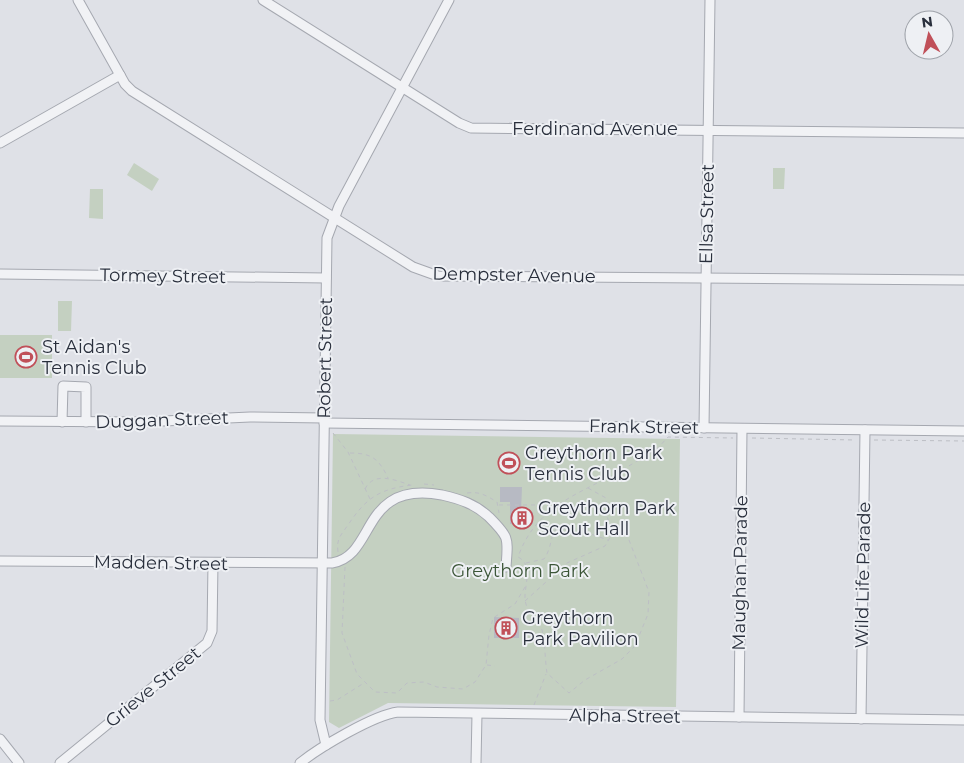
<svg xmlns="http://www.w3.org/2000/svg" width="964" height="763" viewBox="0 0 964 763" font-family="Montserrat,sans-serif">
<rect width="100%" height="100%" fill="#dfe1e7"/>
<!-- green -->
<g fill="#c4d0c1">
<path d="M134,163l25,16 -7,12 -25,-16z"/>
<path d="M773,168h12l-1,21h-11z"/>
<path d="M90,189h13v30l-14,-1z"/>
<path d="M58,301h14l-1,30h-13z"/>
<rect x="0" y="335" width="52" height="43"/>
<path d="M333,434l347,5 -4,268 -288,-4 -49,25 -10,-6z"/>
</g>
<!-- building -->
<g fill="#b7bac3">
<path d="M500,487h22l-1,25h12v12h-23v-22h-10z"/>
<path d="M494,617l25,1v20h-25z"/>
</g>
<g fill="none" stroke-linecap="round" stroke-linejoin="round">
<!-- minor casing -->
<g stroke="#a5a8b0" stroke-width="11">
<g id="minor">
<path d="M78,0l47,84 7,7 281,176 25,9 526,4"/>
<path d="M263,0l196,123 12,5 493,5"/>
<path d="M0,143l120,-68"/>
<path d="M0,274l326,4"/>
<path d="M0,421l142,1 108,-5 74,1"/>
<path d="M62,422l1,-36 23,1v35"/>
<path d="M324,423l640,8"/>
<path d="M704,428l6,-428"/>
<path d="M0,561l332,2c45,-7 27,-83 110,-68 18,4 33,9 47,22 21,21 19,21 17,50"/>
<path d="M739,717l3,-288"/>
<path d="M861,719l4,-289"/>
<path d="M0,739l19,24"/>
<path d="M326,745l-6,-25 7,-482 12,-32 110,-206"/>
<path d="M60,763l147,-120 5,-12 1,-68"/>
<path d="M300,763c20,-16 74,-48 98,-51l566,8"/>
<path d="M476,763l1,-49"/>
</g>
</g>
<!-- path -->
<g stroke="#bdbfc5" stroke-width="1" stroke-dasharray="4 4" stroke-linecap="butt">
<path d="M333,433l15,19 22,47"/>
<path d="M752,438l103,2"/>
<path d="M874,440l90,1"/>
<path d="M350,453c22,0 29,6 38,25"/>
<path d="M424,484l10,1"/>
<path d="M588,488l18,10c1,8 -1,20 5,27 6,7 13,7 18,15l20,52 -1,22 -13,32 -13,13 -37,21 -16,13 -22,-20c-2,-12 -2,-33 -5,-43 -3,-11 -15,-16 -17,-30 -1,-15 9,-35 -7,-43 16,-45 50,-59 89,-79 17,-9 34,-19 50,-29l11,-12 65,1"/>
<path d="M365,489c9,-18 30,-9 45,-4"/>
<path d="M467,493c13,-2 20,3 30,9l2,11"/>
<path d="M499,505h56"/>
<path d="M338,552c-2,-13 3,-17 10,-27 18,-27 31,-36 64,-40"/>
<path d="M526,563l18,-4c8,-11 6,-23 12,-30h20l32,11"/>
<path d="M345,567l-3,66 15,41 18,18 22,1 10,-10 17,-1 13,5 26,2 12,-7 11,-17 3,-30 4,-17 22,-14 10,-17"/>
<path d="M525,601l42,-38 38,-17 10,-17"/>
<path d="M487,665l8,1"/>
<path d="M330,701l7,-1 27,-17"/>
<path d="M534,705l12,-31"/>
</g>
<!-- minor -->
<use href="#minor" stroke="#f1f2f5" stroke-width="9"/>
</g>
<!-- icons -->
<defs>
<g id="stadium-ring" transform="scale(1.125)"><circle r="9.5" fill="#eef0f4" stroke="#c05059" stroke-width="1.5"/><path d="M0-5a6.5 5 0 1 0 0 10a6.5 5 0 1 0 0-10ZM-3.5-1.8h7v3.6h-7Z" fill="#c05059"/></g>
<g id="building-ring" transform="scale(1.125)"><circle r="9.5" fill="#eef0f4" stroke="#c05059" stroke-width="1.5"/><path d="M-4-6H4V6H1V3H-1V6H-4ZM-2.5-4.3h1.7v1.8h-1.7ZM.8-4.3h1.7v1.8H.8ZM-2.5-1h1.7V.8h-1.7ZM.8-1h1.7V.8H.8Z" fill="#c05059"/></g>
</defs>
<g fill-rule="evenodd">
<use href="#stadium-ring" x="26" y="357"/>
<use href="#stadium-ring" x="509" y="463"/>
<use href="#building-ring" x="522" y="518"/>
<use href="#building-ring" x="506" y="628"/>
</g>
<g text-anchor="middle" dominant-baseline="central" stroke-width="4" stroke-linejoin="round" paint-order="stroke">
<!-- street labels -->
<g font-size="18" fill="#292f3c" stroke="#eef0f4">
<text x="595" y="129">Ferdinand Avenue</text>
<text transform="translate(707 214) rotate(-89)">Ellsa Street</text>
<text transform="translate(514 275) rotate(1)">Dempster Avenue</text>
<text transform="translate(163 276) rotate(1)">Tormey Street</text>
<text transform="translate(325 358) rotate(-89)">Robert Street</text>
<text transform="translate(162 420) rotate(-2)">Duggan Street</text>
<text transform="translate(644 427) rotate(1)">Frank Street</text>
<text transform="translate(161 563) rotate(1)">Madden Street</text>
<text transform="translate(740 573) rotate(-89)">Maughan Parade</text>
<text transform="translate(863 575) rotate(-89)">Wild Life Parade</text>
<text transform="translate(153 687) rotate(-39)">Grieve Street</text>
<text transform="translate(625 716) rotate(1)">Alpha Street</text>
</g>
<!-- poi labels -->
<g font-size="18" fill="#292f3c" stroke="#eef0f4" text-anchor="start">
<text x="42" y="347">St Aidan's<tspan x="42" dy="21">Tennis Club</tspan></text>
<text x="525" y="453">Greythorn Park<tspan x="525" dy="21">Tennis Club</tspan></text>
<text x="538" y="508">Greythorn Park<tspan x="538" dy="21">Scout Hall</tspan></text>
<text x="522" y="618">Greythorn<tspan x="522" dy="21">Park Pavilion</tspan></text>
</g>
<!-- park labels -->
<g font-size="18" fill="#3c5638" stroke="#eef0f4">
<text x="520" y="571">Greythorn Park</text>
</g>
</g>
<!-- north arrow -->
<g transform="translate(929 35) rotate(352)"><circle r="24" fill="#eef0f4" stroke="#9fa3aa"/>
<path d="M0-4L9 19L0 12L-9 19Z" fill="#c05059"/>
<text y="-8" font-size="14" font-weight="bold" text-anchor="middle" fill="#292f3c">N</text>
</g>
</svg>
